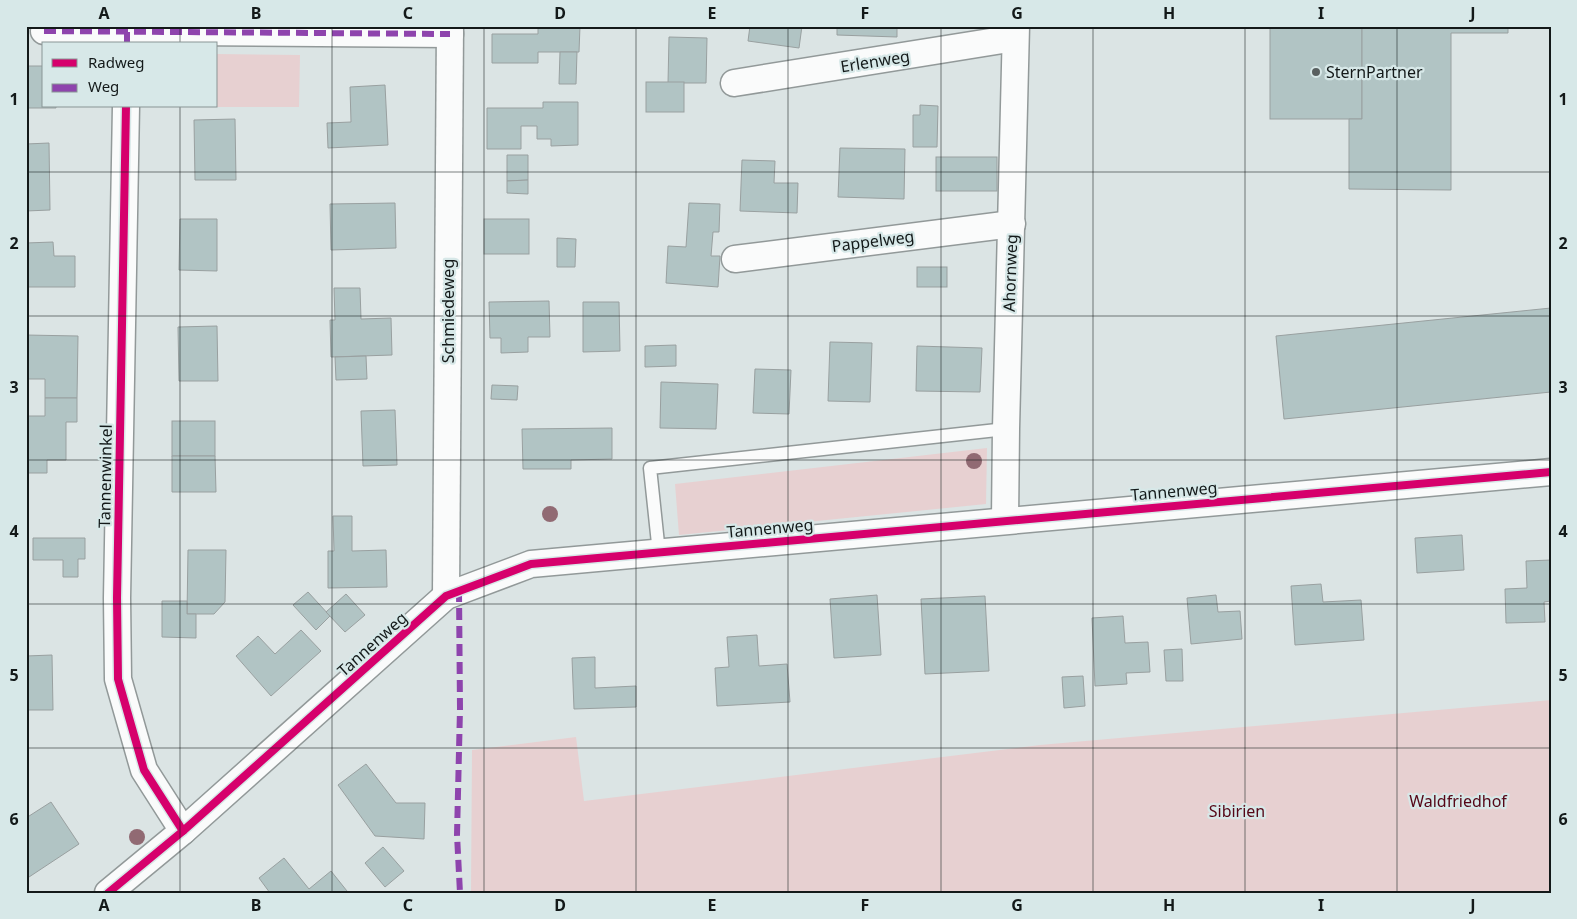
<svg xmlns="http://www.w3.org/2000/svg" width="1577" height="919" viewBox="0 0 1577 919" font-family="'Noto Sans',sans-serif">
<rect width="100%" height="100%" fill="#dbe4e4"/>
<!-- green -->
<g fill="#e7d0d1">
<path d="M216,54l84,1 -1,52h-149l66,-1z"/>
<path d="M987,448l-1,56 -307,31 -4,-51z"/>
<path d="M1551,700v193h-1080l1,-143 104,-13 8,64 456,-56z"/>
</g>
<!-- building -->
<g fill="#b1c4c4" stroke="#99a0a0">
<path d="M538,26h42l-1,26h-41v11h-46v-29h46z"/>
<path d="M750,26h52l-3,22 -51,-7z"/>
<path d="M837,26h60v11l-60,-2z"/>
<rect x="1270" y="26" width="92" height="93"/>
<path d="M1362,26h146v7h-57v157l-102,-1v-70h13z"/>
<path d="M669,37l38,1 -1,45h-38z"/>
<path d="M560,52h17l-1,32h-17z"/>
<path d="M26,66h18v40h12v2h-30z"/>
<rect x="646" y="82" width="38" height="30"/>
<path d="M385,85l3,60 -60,3 -1,-25 24,-1 -1,-35z"/>
<path d="M543,102h35v43l-27,1v-7h-14v-13h-16v23h-34v-41h56z"/>
<path d="M920,105l18,1 -1,41h-24v-32h7z"/>
<path d="M235,119l1,61h-41l-1,-60z"/>
<path d="M49,143l1,67 -24,1v-67z"/>
<path d="M840,148l65,1 -1,50 -66,-2z"/>
<path d="M507,155h21v25l-21,1z"/>
<rect x="936" y="157" width="61" height="34"/>
<path d="M742,160l33,1 -1,22h24l-1,30 -57,-2z"/>
<path d="M528,180v14l-21,-1v-12z"/>
<path d="M395,203l1,45 -65,2 -1,-46z"/>
<path d="M689,203l31,1 -1,28h-6l-2,24h9l-2,31 -52,-4 2,-37 18,1z"/>
<path d="M180,219h37v52l-38,-1z"/>
<rect x="484" y="219" width="45" height="35"/>
<path d="M557,238l19,1 -1,28h-18z"/>
<path d="M53,242l1,14h21v31h-49v-44z"/>
<rect x="917" y="267" width="30" height="20"/>
<path d="M334,288h26l1,31 30,-1 1,37 -61,2 -1,-37h5z"/>
<path d="M549,301l1,36h-22v15l-27,1v-15h-11l-1,-36z"/>
<path d="M583,302h36l1,49 -37,1z"/>
<path d="M1551,308v84l-267,27 -8,-83z"/>
<path d="M217,326l1,55h-39l-1,-54z"/>
<path d="M26,335l52,1 -1,62h-32v-19h-19z"/>
<path d="M830,342l42,1 -2,59 -42,-1z"/>
<path d="M676,345v21l-31,1v-21z"/>
<path d="M917,346l65,2 -2,44 -64,-1z"/>
<path d="M366,356l1,23 -31,1 -1,-23z"/>
<path d="M755,369l36,1 -2,44 -36,-1z"/>
<path d="M661,382l57,2 -2,45 -56,-1z"/>
<path d="M492,385l26,1 -1,14 -26,-1z"/>
<path d="M45,398h32v24h-11v38h-19v13h-21v-57h19z"/>
<path d="M395,410l2,55 -34,1 -2,-55z"/>
<rect x="172" y="421" width="43" height="35"/>
<path d="M612,428v31l-41,1v9h-48l-1,-40z"/>
<path d="M172,456h43l1,36h-44z"/>
<path d="M333,516h19v35l34,-1 1,37 -59,1v-37h6z"/>
<path d="M1462,535l2,35 -47,3 -2,-35z"/>
<path d="M33,538h52v21h-7v18h-15v-17h-30z"/>
<path d="M188,550h38l-1,52 -11,12h-27z"/>
<path d="M1551,560v41l-7,1 1,20 -39,1 -1,-34 22,-1 -1,-27z"/>
<path d="M1321,584l2,18 38,-2 3,40 -69,5 -4,-59z"/>
<path d="M308,592l22,24 -14,14 -23,-25z"/>
<path d="M346,594l19,21 -20,17 -19,-20z"/>
<path d="M877,595l4,60 -47,3 -4,-59z"/>
<path d="M1216,595l2,17 22,-1 2,28 -51,5 -4,-46z"/>
<path d="M985,596l4,75 -64,3 -4,-75z"/>
<path d="M162,601h25v13h9v24l-34,-1z"/>
<path d="M1123,616l2,27 23,-1 2,30 -24,1 1,11 -32,2 -3,-68z"/>
<path d="M301,630l20,21 -50,45 -35,-40 22,-20 17,18z"/>
<path d="M757,635l2,31 28,-2 3,38 -73,4 -2,-38 14,-1 -2,-30z"/>
<path d="M1182,649l1,32h-17l-2,-31z"/>
<path d="M52,655l1,55h-27v-54z"/>
<path d="M595,657v31l41,-2v21l-62,2 -2,-51z"/>
<path d="M1083,676l2,30 -21,2 -2,-31z"/>
<path d="M366,764l30,39h29l-1,36 -49,-3 -37,-51z"/>
<path d="M51,802l28,42 -53,35v-61z"/>
<path d="M383,847l21,24 -19,16 -20,-24z"/>
<path d="M284,858l25,31 22,-18 16,20 -2,2h-75l-11,-15z"/>
</g>
<g fill="none" stroke-linecap="round" stroke-linejoin="round">
<!-- lane casing -->
<g stroke="#929999" stroke-width="15">
<path id="lane" d="M659,553l-9,-85 356,-39"/>
</g>
<!-- street casing -->
<g stroke="#929999" stroke-width="29">
<g id="street">
<path d="M44,31l406,3"/>
<path d="M734,83l281,-45"/>
<path d="M126,106l-9,492 1,81 26,91 39,61"/>
<path d="M735,259l277,-35"/>
<path d="M1005,520l1,-91 10,-403"/>
<path d="M446,596l4,-570"/>
<path d="M108,893l75,-62 263,-235 85,-32 1020,-92"/>
</g>
</g>
<!-- lane -->
<use href="#lane" stroke="#fafbfb" stroke-width="12"/>
<!-- street -->
<use href="#street" stroke="#fafbfb" stroke-width="26"/>
<!-- quiet -->
<g stroke="#8e44ad" stroke-width="6" stroke-dasharray="12 6" stroke-linecap="butt">
<path d="M44,31l406,3"/>
<path d="M127,44v-12"/>
<path d="M459,590l1,119 -3,126 3,58"/>
</g>
<!-- cycleway casing -->
<g stroke="#d7e8e8" stroke-width="11">
<g id="cycleway">
<path d="M126,106l-9,492 1,81 26,91 39,61"/>
<path d="M108,893l75,-62 263,-235 85,-32 1020,-92"/>
</g>
</g>
<!-- cycleway -->
<use href="#cycleway" stroke="#d6006c" stroke-width="8"/>
</g>
<!-- trees -->
<g fill="#916a73">
<circle cx="974" cy="461" r="8"/>
<circle cx="550" cy="514" r="8"/>
<circle cx="137" cy="837" r="8"/>
</g>
<!-- grid -->
<path fill="none" stroke="#131919" stroke-width="1" stroke-opacity="0.55" d="M180,26v18M332,26v867M484,26v867M636,26v867M788,26v867M941,26v867M1093,26v867M1245,26v867M1397,26v867M180,106v787M26,172h1525M26,316h1525M26,460h1525M26,604h1525M26,748h1525"/>
<!-- markers -->
<circle fill="#596060" stroke="#d7e8e8" stroke-width="2" cx="1316" cy="72" r="5"/>
<g text-anchor="middle" dominant-baseline="central" stroke-width="4.5" stroke-linejoin="round" paint-order="stroke">
<!-- street labels -->
<g font-size="16" fill="#131919" stroke="#d7e8e8">
<text transform="translate(875 61) rotate(-9)">Erlenweg</text>
<text transform="translate(873 241) rotate(-7)">Pappelweg</text>
<text transform="translate(1010 273) rotate(-88)">Ahornweg</text>
<text transform="translate(448 311) rotate(-90)">Schmiedeweg</text>
<text transform="translate(105 476) rotate(-89)">Tannenwinkel</text>
<text transform="translate(1174 491) rotate(-5)">Tannenweg</text>
<text transform="translate(770 528) rotate(-5)">Tannenweg</text>
<text transform="translate(372 644) rotate(-42)">Tannenweg</text>
</g>
<!-- poi labels -->
<g font-size="16" fill="#131919" stroke="#d7e8e8" text-anchor="start">
<text x="1326" y="72">SternPartner</text>
</g>
<!-- park labels -->
<g font-size="16" fill="#550616" stroke="#d7e8e8">
<text x="1458" y="801">Waldfriedhof</text>
<text x="1237" y="811">Sibirien</text>
</g>
</g>
<!-- border -->
<rect width="1577" height="919" fill="none" stroke="#d7e8e8" stroke-width="55"/>
<!-- legend -->
<rect x="42" y="42" width="175" height="65" fill="#d7e8e8" stroke="#899595"/>
<rect x="52" y="59" width="25" height="8" fill="#d6006c" stroke="#899595"/>
<text x="88" y="68" font-size="15" fill="#131919">Radweg</text>
<rect x="52" y="84" width="25" height="8" fill="#8e44ad" stroke="#899595"/>
<text x="88" y="92" font-size="15" fill="#131919">Weg</text>
<rect x="28" y="28" width="1522" height="864" fill="none" stroke="#131919" stroke-width="2"/>
<g font-size="16" text-anchor="middle" font-weight="bold" fill="#131919">
<text x="104" y="19">A</text>
<text x="256" y="19">B</text>
<text x="408" y="19">C</text>
<text x="560" y="19">D</text>
<text x="712" y="19">E</text>
<text x="865" y="19">F</text>
<text x="1017" y="19">G</text>
<text x="1169" y="19">H</text>
<text x="1321" y="19">I</text>
<text x="1473" y="19">J</text>
<text x="14" y="105">1</text>
<text x="1563" y="105">1</text>
<text x="14" y="249">2</text>
<text x="1563" y="249">2</text>
<text x="14" y="393">3</text>
<text x="1563" y="393">3</text>
<text x="14" y="537">4</text>
<text x="1563" y="537">4</text>
<text x="14" y="681">5</text>
<text x="1563" y="681">5</text>
<text x="14" y="825">6</text>
<text x="1563" y="825">6</text>
<text x="104" y="911">A</text>
<text x="256" y="911">B</text>
<text x="408" y="911">C</text>
<text x="560" y="911">D</text>
<text x="712" y="911">E</text>
<text x="865" y="911">F</text>
<text x="1017" y="911">G</text>
<text x="1169" y="911">H</text>
<text x="1321" y="911">I</text>
<text x="1473" y="911">J</text>
</g>
</svg>
